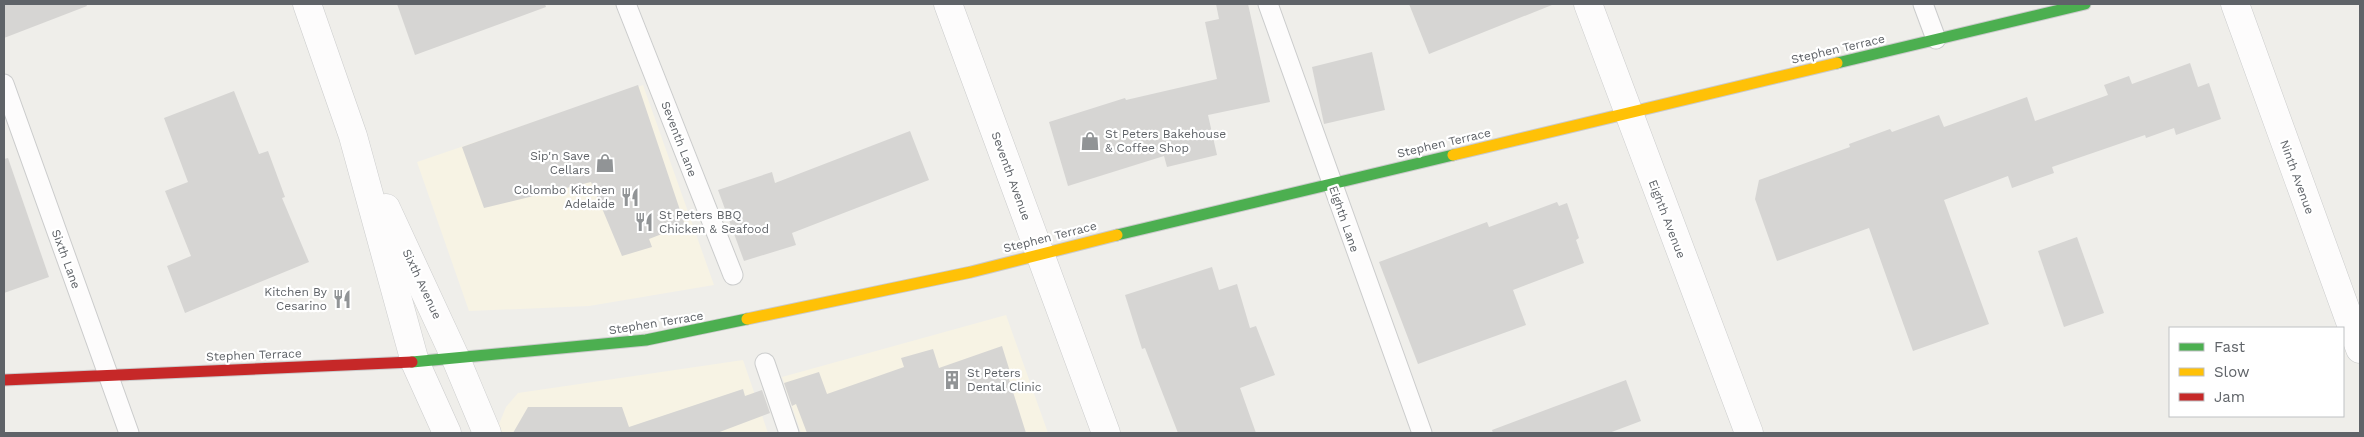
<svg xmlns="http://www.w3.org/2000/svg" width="2364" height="437" viewBox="0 0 2364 437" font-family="'Work Sans',sans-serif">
<rect width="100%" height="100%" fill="#efeeea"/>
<!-- commercial -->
<g fill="#f7f3e4">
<path d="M643,85l71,200 -125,21 -120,5 -52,-149z"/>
<path d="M1006,315l42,118h-247l-19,-56z"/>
<path d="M743,360l25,73h-269l-2,-4 9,-22 12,-14z"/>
</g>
<!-- building -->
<g fill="#d6d5d3">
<path d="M4,4h82l1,2 -83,32z"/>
<path d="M397,4h148l1,3 -131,48z"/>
<path d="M1216,4h32l22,98 -62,13 9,40 -50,12 -3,-11 -96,30 -19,-64 76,-24 1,2 91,-21 -12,-57 14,-3z"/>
<path d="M1409,4h142l1,1 -123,49z"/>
<path d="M1372,52l13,58 -61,14 -12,-57z"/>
<path d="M2190,63l8,24 11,-4 12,36 -45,16 -2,-7 -28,10 -1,-3 -93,32 2,6 -42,15 -4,-12 -64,24 45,124 -76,27 -44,-123 -92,33 -22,-62 4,-19 91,-33 -1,-3 41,-15 2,3 47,-17 5,12 83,-30 8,24 73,-26 -4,-10 25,-9 3,8z"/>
<path d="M638,85l47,140 -36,14 3,8 -30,9 -31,-74 -107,26 -22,-61z"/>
<path d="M234,91l25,63 9,-3 17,46 -3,1 27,64 -124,51 -18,-47 24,-10 -26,-65 23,-9 -24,-64z"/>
<path d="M910,131l19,49 -137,53 4,12 -52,16 -26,-71 54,-18 3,11z"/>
<path d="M8,158l41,119 -45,16v-134z"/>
<path d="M1557,202l2,4 8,-3 12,35 -3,2 8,23 -71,27 13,35 -108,39 -39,-102 108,-40 2,5z"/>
<path d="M2077,237l27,76 -40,14 -26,-76z"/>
<path d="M1212,267l7,23 18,-6 13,44 6,-2 19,49 -35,13 16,45h-78l-33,-85 -3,1 -17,-54z"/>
<path d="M1002,346l9,29 -3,1 18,57h-219l-11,-29 -4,2 -8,-23 35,-11 8,22 77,-27 -3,-9 32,-9 6,19z"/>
<path d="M1626,380l15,41 -32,12h-116l-1,-3z"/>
<path d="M743,389l2,7 17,-6 8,23 -53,20h-204l15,-26h94l7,20z"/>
</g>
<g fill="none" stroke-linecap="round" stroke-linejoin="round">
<!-- lane casing -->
<g stroke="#cbcccc" stroke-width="21">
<g id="lane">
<path d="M626,4l107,271"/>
<path d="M1268,4l154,429"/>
<path d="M1923,4l13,35"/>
<path d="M4,84l125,349"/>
<path d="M765,363l24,70"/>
</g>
</g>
<!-- street casing -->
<g stroke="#cbcccc" stroke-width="29">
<g id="street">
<path d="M307,4l46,132 62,226 32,71"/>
<path d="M948,4l158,429"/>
<path d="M1588,4l161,429"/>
<path d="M2235,4l125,345"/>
<path d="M386,208l70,151 31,74"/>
</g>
</g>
<!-- fast casing -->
<g stroke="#cacacb" stroke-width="13">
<g id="fast">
<path d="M1837,63l248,-59"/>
<path d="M1117,235l336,-80"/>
<path d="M412,362l234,-22 101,-21"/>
</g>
</g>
<!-- slow casing -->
<g stroke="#cacacb" stroke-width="13">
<g id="slow">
<path d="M1453,155l384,-92"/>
<path d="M747,319l224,-47 146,-37"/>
</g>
</g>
<!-- jam casing -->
<g stroke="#cacacb" stroke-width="13">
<path id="jam" d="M4,380l408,-18"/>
</g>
<!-- lane -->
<use href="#lane" stroke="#fdfcfc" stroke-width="19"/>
<!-- street -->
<use href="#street" stroke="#fdfcfc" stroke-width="28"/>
<!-- fast -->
<use href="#fast" stroke="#4caf50" stroke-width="11"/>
<!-- slow -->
<use href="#slow" stroke="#ffc107" stroke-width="11"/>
<!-- jam -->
<use href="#jam" stroke="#c62828" stroke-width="11"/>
</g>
<!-- icons -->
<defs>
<g id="shop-bare" transform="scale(1.5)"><path d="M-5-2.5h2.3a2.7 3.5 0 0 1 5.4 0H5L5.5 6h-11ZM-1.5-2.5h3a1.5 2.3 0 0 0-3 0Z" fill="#919496" stroke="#fff" stroke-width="2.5" paint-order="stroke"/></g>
<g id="restaurant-bare" transform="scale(1.5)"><path d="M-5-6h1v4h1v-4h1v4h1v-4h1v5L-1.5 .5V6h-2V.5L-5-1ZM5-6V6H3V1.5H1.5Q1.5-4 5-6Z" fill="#919496" stroke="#fff" stroke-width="2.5" paint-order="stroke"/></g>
<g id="building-bare" transform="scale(1.5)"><path d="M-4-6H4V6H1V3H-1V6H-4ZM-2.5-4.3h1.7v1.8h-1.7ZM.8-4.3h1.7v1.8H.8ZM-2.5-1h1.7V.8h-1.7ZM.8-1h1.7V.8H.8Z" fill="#919496" stroke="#fff" stroke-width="2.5" paint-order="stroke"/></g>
</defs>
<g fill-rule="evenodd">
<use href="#shop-bare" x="1090" y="141"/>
<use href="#shop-bare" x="605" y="163"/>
<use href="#restaurant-bare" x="630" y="197"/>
<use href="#restaurant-bare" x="644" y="222"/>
<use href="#restaurant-bare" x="342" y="299"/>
<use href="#building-bare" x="952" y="380"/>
</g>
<g text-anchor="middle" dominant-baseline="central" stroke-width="4.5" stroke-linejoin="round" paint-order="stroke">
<!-- street labels -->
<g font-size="12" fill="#5f6368" stroke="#fff">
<text transform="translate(1838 49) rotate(-13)">Stephen Terrace</text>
<text transform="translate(679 139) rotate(69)">Seventh Lane</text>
<text transform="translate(1444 143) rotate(-13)">Stephen Terrace</text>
<text transform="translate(1011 176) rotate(70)">Seventh Avenue</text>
<text transform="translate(2297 177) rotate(70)">Ninth Avenue</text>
<text transform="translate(1344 219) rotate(71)">Eighth Lane</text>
<text transform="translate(1667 219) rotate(69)">Eighth Avenue</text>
<text transform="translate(1050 237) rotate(-14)">Stephen Terrace</text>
<text transform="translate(66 259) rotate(70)">Sixth Lane</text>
<text transform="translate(422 284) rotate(65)">Sixth Avenue</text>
<text transform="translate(656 323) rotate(-9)">Stephen Terrace</text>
<text transform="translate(254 355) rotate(-2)">Stephen Terrace</text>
</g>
<!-- poi labels -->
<g font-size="12" fill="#5f6368" stroke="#fff" text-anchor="start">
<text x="1105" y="134">St Peters Bakehouse<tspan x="1105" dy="14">&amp; Coffee Shop</tspan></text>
<text x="590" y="156" text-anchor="end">Sip'n Save<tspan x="590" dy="14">Cellars</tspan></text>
<text x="615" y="190" text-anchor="end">Colombo Kitchen<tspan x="615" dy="14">Adelaide</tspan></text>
<text x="659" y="215">St Peters BBQ<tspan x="659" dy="14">Chicken &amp; Seafood</tspan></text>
<text x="327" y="292" text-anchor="end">Kitchen By<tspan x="327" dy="14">Cesarino</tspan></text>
<text x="967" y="373">St Peters<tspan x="967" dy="14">Dental Clinic</tspan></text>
</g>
</g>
<!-- border -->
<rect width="2364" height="437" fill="none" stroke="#5f6368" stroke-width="10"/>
<!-- legend -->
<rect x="2169" y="327" width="175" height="90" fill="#ffffff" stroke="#bfc1c3"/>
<rect x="2179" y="343" width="25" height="8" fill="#4caf50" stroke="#bfc1c3"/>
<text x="2214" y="352" font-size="15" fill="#5f6368">Fast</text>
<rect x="2179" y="368" width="25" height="8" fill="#ffc107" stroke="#bfc1c3"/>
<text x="2214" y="377" font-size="15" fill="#5f6368">Slow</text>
<rect x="2179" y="393" width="25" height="8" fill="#c62828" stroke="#bfc1c3"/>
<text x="2214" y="402" font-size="15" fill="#5f6368">Jam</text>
</svg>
